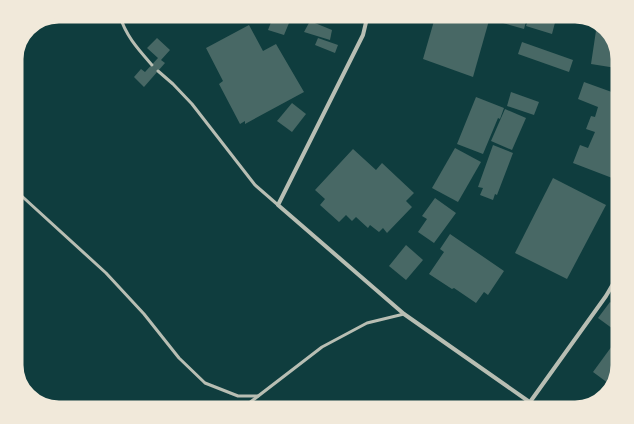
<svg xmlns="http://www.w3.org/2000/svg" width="634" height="424" viewBox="0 0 634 424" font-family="'Exo 2',sans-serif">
<rect width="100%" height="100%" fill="#0f3d3e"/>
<!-- building -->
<g fill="#486865">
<path d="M200,14h12l-2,4z"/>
<path d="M436,14h42l12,3 -17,60 -50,-18z"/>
<path d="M498,14h30l-4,15 -28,-8z"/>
<path d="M530,14h38v4l-11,-3 -5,19 -26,-8z"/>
<path d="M273,17l16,6 -5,12 -16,-5z"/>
<path d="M310,21l22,9 -2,10 -26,-8z"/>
<path d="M597,24h5l18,32v19l-5,-1 1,-6 -25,-4z"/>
<path d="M249,25l14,26 13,-7 28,48 -59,32v-3l-5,3 -21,-40 4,-3 -17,-33z"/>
<path d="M157,38l13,12 -9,10 4,3 -21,24 -10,-10 7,-8 4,3 13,-14 -11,-10z"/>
<path d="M318,38l20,7 -3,8 -20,-8z"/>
<path d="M522,42l51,18 -4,12 -51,-18z"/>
<path d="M584,82l36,13v86l-47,-18 7,-18 8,3 7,-16 -9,-3 5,-13 4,1 3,-10 -20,-8z"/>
<path d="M511,92l28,10 -5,13 -27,-9z"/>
<path d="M476,97l28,11 -4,11 -2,-1 -15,36 -26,-10z"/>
<path d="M292,103l14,11 -14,18 -15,-11z"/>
<path d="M505,109l21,9 -14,32 -21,-9z"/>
<path d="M493,145l20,8 -16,42 -2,-1 -2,6 -13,-5 3,-7 -5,-1z"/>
<path d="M455,148l26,14 -23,40 -26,-14z"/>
<path d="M353,149l23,21 6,-7 32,30 -8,8 6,6 -25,26 -4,-5 -4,4 -9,-7 -2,3 -12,-11 -4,4 -6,-6 -7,7 -19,-17 5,-6 -10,-9z"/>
<path d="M553,178l53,27 -39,74 -52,-26z"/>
<path d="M435,198l21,15 -22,30 -16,-11 9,-13 -5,-3z"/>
<path d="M450,234l54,37 -16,24 -4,-3 -8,11 -22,-15 -2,1 -23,-15 15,-22 -4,-3z"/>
<path d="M406,245l17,15 -17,20 -17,-14z"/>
<path d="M610,302l10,7v25l-22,-16z"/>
<path d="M620,335v30l-6,19 -2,2 -19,-14z"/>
</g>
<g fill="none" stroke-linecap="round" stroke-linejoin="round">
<!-- service -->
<g stroke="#b8beb3" stroke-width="3">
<path d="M119,14c7,22 18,34 33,51"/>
<path d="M158,71l15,13 19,20 63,81 23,20"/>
<path d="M14,189l92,84 38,41 35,44 26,25 33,13h20"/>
<path d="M240,410l82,-63 45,-24 37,-9"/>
</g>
<!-- minor -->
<g stroke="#b8beb3" stroke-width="4">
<path d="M368,14l-5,21 -85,170 126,109 137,96"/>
<path d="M530,402l76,-106 14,-24"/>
</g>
</g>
<!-- crop -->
<path d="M0 0H634V424H0ZM59 21H575A38 38 0 0 1 613 59V365A38 38 0 0 1 575 403H59A38 38 0 0 1 21 365V59A38 38 0 0 1 59 21Z" fill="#f1e9da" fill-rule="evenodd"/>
<path fill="none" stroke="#f1e9da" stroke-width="5" d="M59 21H575A38 38 0 0 1 613 59V365A38 38 0 0 1 575 403H59A38 38 0 0 1 21 365V59A38 38 0 0 1 59 21Z"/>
</svg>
